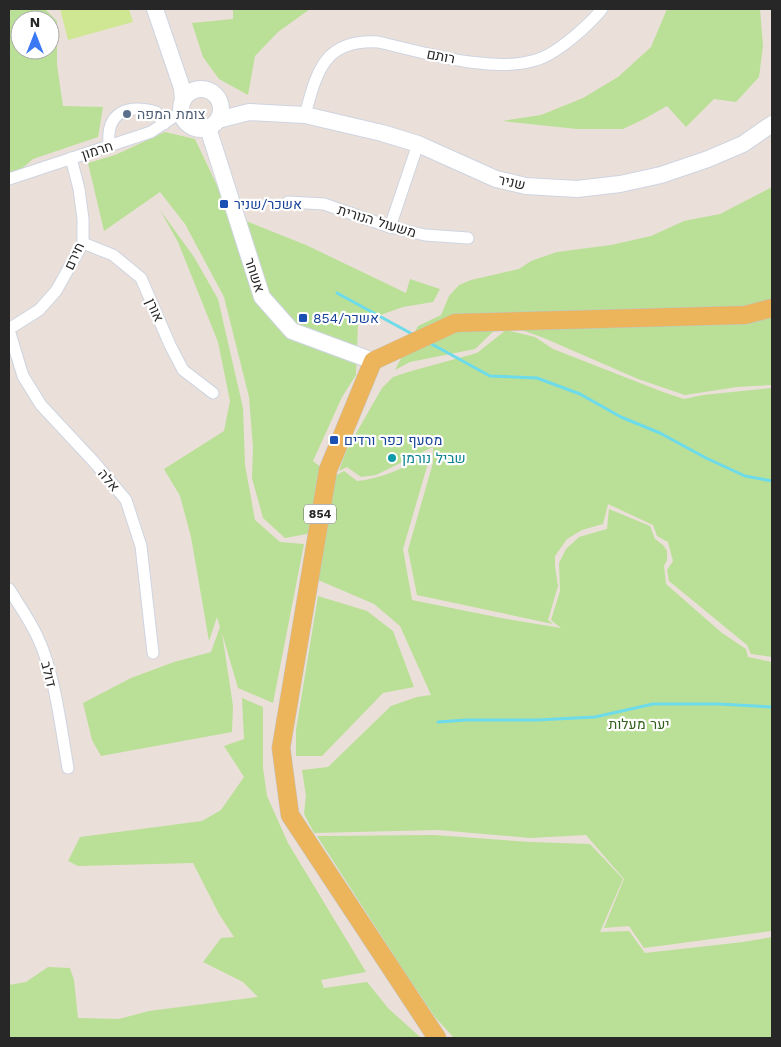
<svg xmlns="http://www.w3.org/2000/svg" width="781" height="1047" viewBox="0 0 781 1047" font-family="'Work Sans',Heebo,sans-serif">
<rect width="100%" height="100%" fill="#eae0d9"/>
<!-- green -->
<g fill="#badf96" fill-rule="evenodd">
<path d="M9,9h36l12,12v44l6,41 40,1 -5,30 -65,22 -20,17 -4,1zM20,20h30v30h-30z"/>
<path d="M233,9h77l-32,23 -23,24 -7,39 -29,-16 -16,-22 -11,-34 41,-4z"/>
<path d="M667,9h93l3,37 -4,31 -23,25 -22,-3 -28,28 -19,-21 -23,13 -21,10h-46l-75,-8 39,-6 42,-17 35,-21 33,-30z"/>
<path d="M165,132l30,7 36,76 75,30 100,48 4,-14 30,10 -7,13 -30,5 -45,16 -2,52 -14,22 -29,64 20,16 11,-6 13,10c24,-2 53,-15 73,-29l-2,11 -25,86 9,51 89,18 60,10 -10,-8 9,-29 -1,-28 7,-14 13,-12 28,-8 2,-20 41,17 5,13 8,6 4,6v9l-3,6 2,18 56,49 24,16 2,8 24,5v269l-128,17 -15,-22 -25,2 20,-49 -38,-44 -56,3 -92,-8 -124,3 -10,-19 2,-18 -4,-26 26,-3 63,-61 26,-9 14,-2 -31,-69 -26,-22 -58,-25 7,-48 -38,7 -22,-20 -11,-40 1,-31 -4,-50 -25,-100 -39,-73 -25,-32 -56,39 -16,-68 27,-8z"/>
<path d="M772,187v198l-35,2 -52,8 -47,-16 -94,-41 -44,-16 -2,5 -23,22 -65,13 -15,8 23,-44 23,-11 8,-19 10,-11 12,-5 48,-11 12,-8 26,-9 54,-7 40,-9 33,-15 36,-7z"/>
<path d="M160,210l34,47 24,42 25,109 2,57 10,55 25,22 24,2 -31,159 -35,-15 -16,-55 11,73 -1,26 -131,24 -9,-16 -9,-37 48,-25 43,-16 37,-10 9,-25 -3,-10 -8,24 -18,-104 -11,-41 -16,-27 60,-38 6,-30 -12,-59 -40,-100z"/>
<path d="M506,330l29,7 18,12 110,43 21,7 19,-4 69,-7v269l-21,-3 -4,-9 -78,-64 -2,-11 6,-9 -5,-19 -11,-6 -4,-11 -45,-21 -5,20 -21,6 -15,9 -12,17v10l3,20 -10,34 5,4 -136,-29 -9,-45 25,-87v-16l-57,28 -15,2 -14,-10 -8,4 7,-20 36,-63 11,-11 15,-5 69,-19z"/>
<path d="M318,596l49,15 26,20 21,56 -31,6 -61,63h-26v-26z"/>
<path d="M242,698l21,9v61l4,28 21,47 78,129 -45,8 3,8 43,-6 21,26 33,30h-412v-53l17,-3 22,-15 22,1 4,12 4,38 41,1 30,-8 109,-14 -15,-15 -40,-20 18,-24 13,-1 -15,-23 -26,-51 -115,3 -10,-5 12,-24 122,-16 19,-11 23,-33 -20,-31 20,-7z"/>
<path d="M434,835l96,7 60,2 33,35 -23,53 29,-1 16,22 98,-11 29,-5v101h-318l-19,-21 -31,-46 -87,-135z"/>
</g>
<!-- pitch -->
<path fill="#cfe792" d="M60,9h69l4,13 -65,18z"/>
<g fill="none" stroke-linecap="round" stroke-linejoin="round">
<!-- stream -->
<g stroke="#6ddbea" stroke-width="3">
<path d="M337,293l77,42"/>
<path d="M428,342l62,34 47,2 43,16 41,23 39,16 46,25 39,18 27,5"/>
<path d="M438,722l28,-2h71l58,-3 58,-13h66l53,3"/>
</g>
<!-- street casing -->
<g stroke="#ced4e0" stroke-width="13">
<g id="street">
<path d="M305,115c12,-44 19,-76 73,-73 45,10 113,32 158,18 21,-6 53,-35 66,-51"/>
<path d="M109,145c-3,-33 18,-41 47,-33l8,12"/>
<path d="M9,179l142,-47 30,-20"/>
<path d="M288,202l36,2 66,23 35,8 43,3"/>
<path d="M390,227l28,-83"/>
<path d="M83,243l30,12 28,23 29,67 13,25 30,23"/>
<path d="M9,329l30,-19 17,-19 27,-48v-24l-4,-30 -8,-31"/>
<path d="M9,330l14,46 18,29 54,58 31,37 15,46 12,107"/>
<path d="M9,589c10,16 21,31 29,49 17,36 23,91 30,130"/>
</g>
</g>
<!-- secondary casing -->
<g stroke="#ced4e0" stroke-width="18">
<g id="secondary">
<path d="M155,9l27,79 1,12"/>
<circle cx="201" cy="109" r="20"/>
<path d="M218,120l31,-8 56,3 77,18 36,11 78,35 30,7 51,3 43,-5 41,-9 47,-16 35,-15 29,-20"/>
<path d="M208,128l54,169 30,34 81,30"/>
</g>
</g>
<!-- primary casing -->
<g stroke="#c3c3c3" stroke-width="19">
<path id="primary" d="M437,1038l-147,-223 -9,-67 47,-278 45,-109 82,-38 290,-8 27,-7"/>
</g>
<!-- street -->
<use href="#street" stroke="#fff" stroke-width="11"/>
<!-- secondary -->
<use href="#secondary" stroke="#fff" stroke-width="16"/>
<!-- primary -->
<use href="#primary" stroke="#ecb55c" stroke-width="18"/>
</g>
<!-- markers -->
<circle fill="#5c6f8a" stroke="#fff" stroke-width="2" cx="127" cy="114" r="5"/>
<g fill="#1a4fb4" stroke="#fff" stroke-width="2">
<rect x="219" y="199" width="10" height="10" rx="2.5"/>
<rect x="298" y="313" width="10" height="10" rx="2.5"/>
<rect x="329" y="435" width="10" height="10" rx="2.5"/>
</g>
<circle fill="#0f9aa8" stroke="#fff" stroke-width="2" cx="392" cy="458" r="5"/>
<g text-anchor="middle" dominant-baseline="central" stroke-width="4.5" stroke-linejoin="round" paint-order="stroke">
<!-- shield labels -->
<rect fill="#fff" stroke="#686868" stroke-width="1" x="304" y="504.5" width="32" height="19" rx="4"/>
<g font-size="12" font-weight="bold" fill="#272727">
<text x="320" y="514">854</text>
</g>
<!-- street labels -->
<g font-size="14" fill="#272727" stroke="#fff">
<text transform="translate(441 56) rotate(11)">רותם</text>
<text transform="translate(97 150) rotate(-18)">חרמון</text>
<text transform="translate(512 182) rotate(12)">שניר</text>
<text transform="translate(377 221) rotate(17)">משעול הנורית</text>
<text transform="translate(74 256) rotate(-65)">חירם</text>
<text transform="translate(255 275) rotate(71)">אשחר</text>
<text transform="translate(155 310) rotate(66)">אורן</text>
<text transform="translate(109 480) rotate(50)">אלה</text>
<text transform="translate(49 674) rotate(76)">דולב</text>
</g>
<!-- service labels -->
<g font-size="14" fill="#4e5e75" stroke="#fff" text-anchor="start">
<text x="137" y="114">צומת המפה</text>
</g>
<!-- transit labels -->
<g font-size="14" fill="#164399" stroke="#fff" text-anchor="start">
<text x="234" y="204">אשכר/שניר</text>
<text x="313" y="318">אשכר/854</text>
<text x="344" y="440">מסעף כפר ורדים</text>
</g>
<!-- culture labels -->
<g font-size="14" fill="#0d838f" stroke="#fff" text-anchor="start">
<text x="402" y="458">שביל נורמן</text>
</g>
<!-- park labels -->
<g font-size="14" fill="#33611b" stroke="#fff">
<text x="639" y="724">יער מעלות</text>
</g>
</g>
<!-- border -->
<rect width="781" height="1047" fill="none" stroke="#272727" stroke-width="20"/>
<!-- north arrow -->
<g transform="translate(35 35)"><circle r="24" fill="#ffffff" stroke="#a9a9a9"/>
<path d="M0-4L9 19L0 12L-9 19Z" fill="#3b79f4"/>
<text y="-8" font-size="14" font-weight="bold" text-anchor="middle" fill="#272727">N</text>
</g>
</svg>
